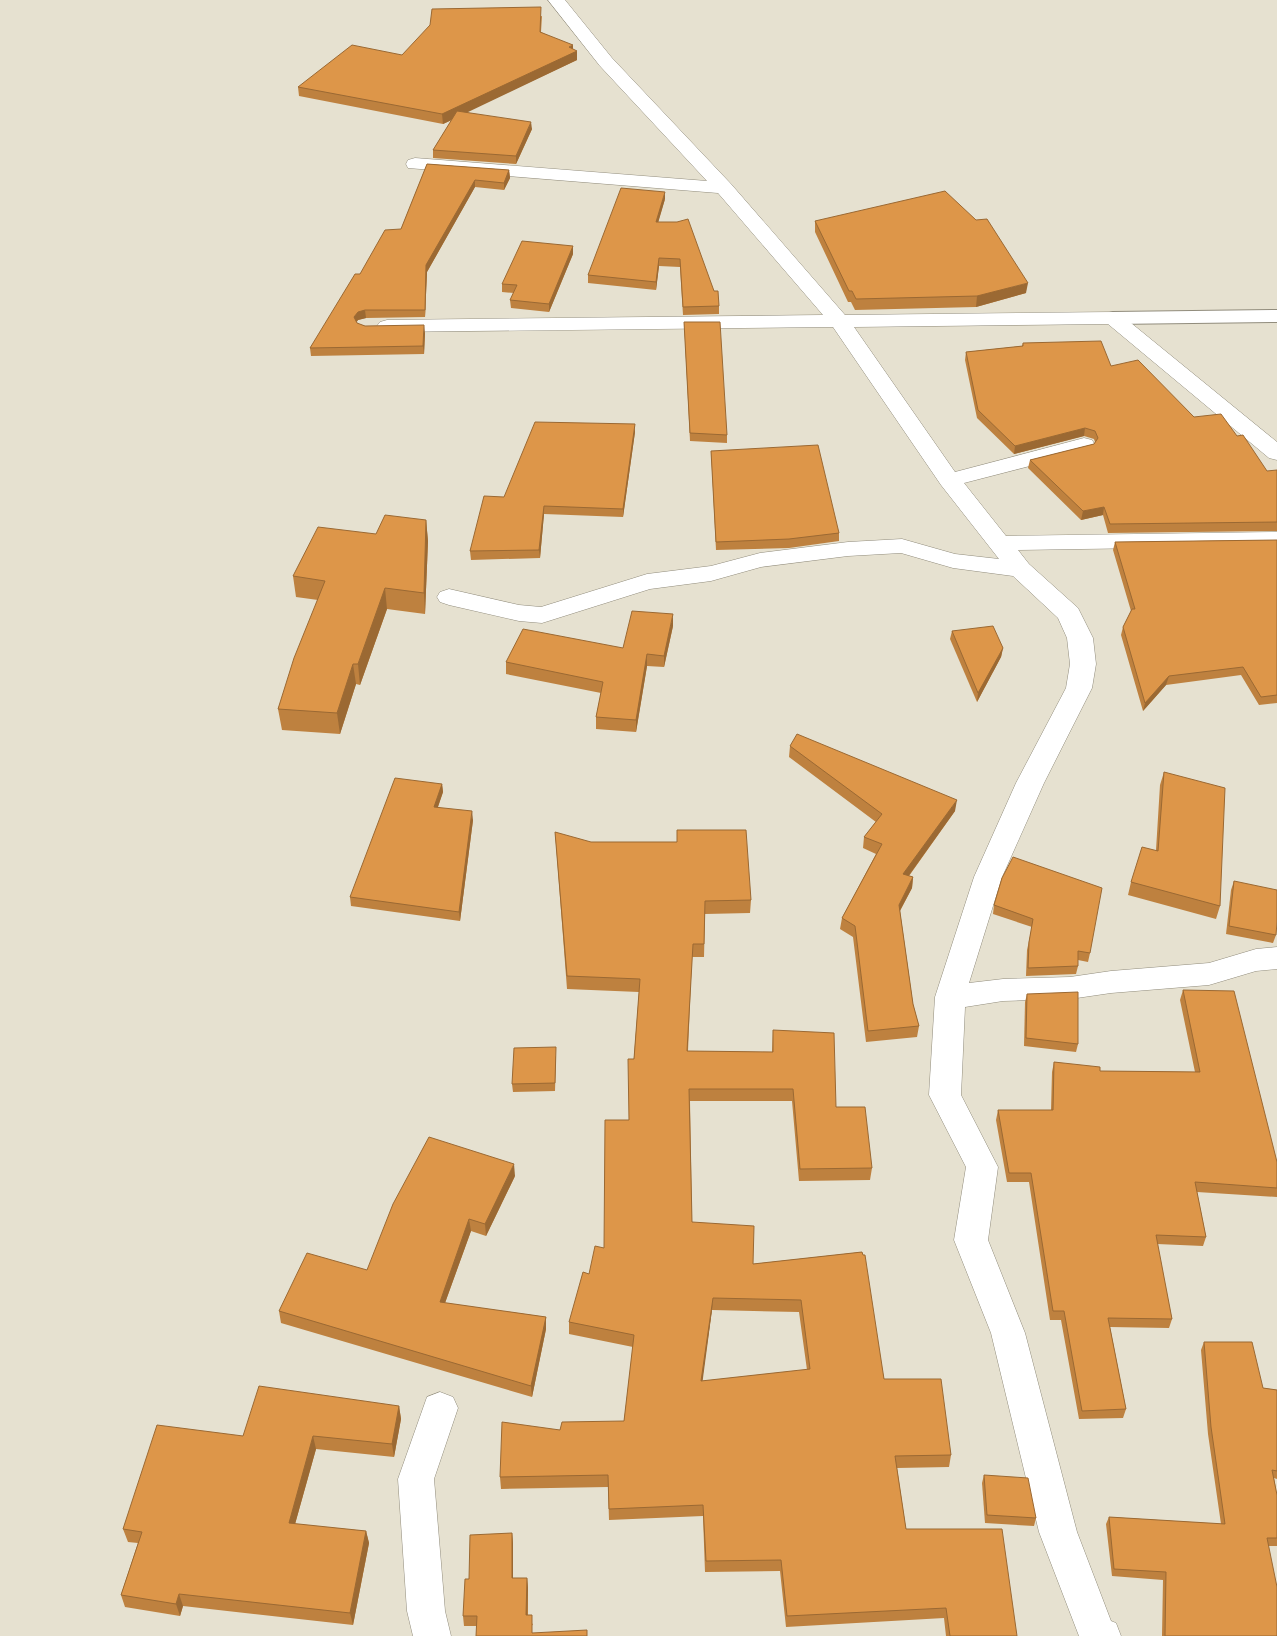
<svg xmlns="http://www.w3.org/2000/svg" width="1277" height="1636" viewBox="0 0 1277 1636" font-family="'Nunito Sans',sans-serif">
<rect width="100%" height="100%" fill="#e6e1d0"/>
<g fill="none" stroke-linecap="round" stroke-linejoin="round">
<!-- lane casing -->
<g stroke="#918c7c" stroke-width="2">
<path id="lane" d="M1277,310v12l-164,2 -7,-2 -3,-4 3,-4 7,-2z"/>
</g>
<!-- street casing -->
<g stroke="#918c7c" stroke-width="1">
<g id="street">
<path d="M548,0h17l47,58 119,126 114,131 268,-3 7,2 157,128v18l-8,-2 -161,-134 -254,3 101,145 129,-34 8,2 3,5 -3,5 -128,33 42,53 271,-4v14l-259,4 11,14 49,44 15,30 3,26 -4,24 -48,95 -42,94 -33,106 34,-4 67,-2 41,-6 98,-8 47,-14 21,-2v22l-21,2 -47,14 -98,8 -41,6 -67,2 -38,6 -4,88 37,72 -10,73 37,93 52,199 34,89 5,2 5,13h-42l-40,-104 -48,-199 -37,-93 12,-73 -37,-72 6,-98 39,-120 42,-94 50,-95 4,-24 -3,-26 -9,-20 -45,-42 -60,-8 -52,-15 -53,3 -87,11 -50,14 -61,8 -108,34 -23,-2 -70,-16 -9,-3 -3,-5 3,-5 9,-3 70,16 22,2 106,-33 64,-8 49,-13 88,-11 54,-3 53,15 44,5 -58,-74 -108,-158 -446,5 -7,-2 -3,-4 3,-4 7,-2 436,-5 -105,-122 -310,-25 -2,-4 2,-4 7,-2 292,23 -107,-115z"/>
<path d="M440,1392l13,5 5,11 -24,71 11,132 6,25h-38l-6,-25 -9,-132 29,-82z"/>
</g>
</g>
<!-- lane -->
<use href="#lane" fill="#fff" fill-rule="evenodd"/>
<!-- street -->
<use href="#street" fill="#fff" fill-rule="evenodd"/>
</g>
<!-- wall -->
<g fill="#be813f" fill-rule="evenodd">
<path d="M542,16l-1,16 32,17 4,11 -111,52 66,17 -16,35 -83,-6v-8l19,-30 -9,4 -144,-28 -1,-9 104,-32z"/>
<path d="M427,164l82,6 1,8 -6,12 -29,-3 -48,85 -2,45 -59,1 -8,2 -2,3 9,3 60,7 -1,21 -113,2 -1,-8 50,-74 41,-45z"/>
<path d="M665,199l-7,23 61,84v8l-36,1 -3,-48 -21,-1 -3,24 -68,-7v-8z"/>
<path d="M815,221l211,72 -50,14 -121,3 -4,-8h-3l-33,-70z"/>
<path d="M573,246v8l-24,58 -38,-4 -1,-8 4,-7 -12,-1v-8z"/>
<path d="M684,322l43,113v8l-37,-2z"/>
<path d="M1023,343l88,23 83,51 43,19 30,35h10v60l-169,2 -5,-18 -22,5 -53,-52 2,-8 64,-16 1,-2 -1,-3 -10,-3 -70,18 -37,-36 -12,-58 1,-8 56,-6z"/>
<path d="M635,432l-12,85 -79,-3 -4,44 -69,2 -1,-9 34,-54z"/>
<path d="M711,451l128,82v8l-50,7 -73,2z"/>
<path d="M426,520l2,21 -3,73 -38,-5 -27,76 -4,-1 -16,50 -58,-4 -4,-21 40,-109 -22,-3 -3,-21 83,-42z"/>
<path d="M1277,540v163l-18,2 -18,-30 -75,10 -23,26 -22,-76 2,-8 8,-16 -18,-61 2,-8z"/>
<path d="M673,626l-9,41 -17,-1 -11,66 -40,-3v-12l5,-24 -95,-19v-12l117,-14z"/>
<path d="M952,631l51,17 -2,9 -24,45 -27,-63z"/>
<path d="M790,746l165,65 -46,65 4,1 -1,11 -12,23 13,93 6,22 -2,11 -51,5 -13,-105 -13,-8 2,-11 34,-64 -13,-6 1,-11 12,-15 -87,-65z"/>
<path d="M1164,772l56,134 -4,13 -88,-24 3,-13 25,-32 4,-65z"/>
<path d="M442,784l1,8 -5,15 35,13 -13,101 -109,-15 -1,-9z"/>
<path d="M555,832l196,68 -1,13 -45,1 -1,43h-12l-4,94 84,1 1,-22 63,77 36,61 -2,12 -71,1 -7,-80h-102l2,121 61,42 109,-12 22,127 67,76 -2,12 -52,1 9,61 111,107h-71l-2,-18 -158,9 -6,-56 -75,1 -2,-56 -94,4 -1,-33 -107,2 -1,-12 60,-47 64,-9 9,-74 -64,-13v-12l20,-48 15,-26 25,-128 10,-128 -72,-3zM712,1310l87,2 8,58 -105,11z"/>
<path d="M1002,878l88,75 -2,9 -10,-2v6l-2,8 -50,2 1,-26 5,-23 -39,-13 1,-9z"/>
<path d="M1234,881l42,54 -3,8 -47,-9 5,-44z"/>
<path d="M1183,990l94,172v-1v36l-80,-5 9,45 -3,9 -46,-2 15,75 -3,9 -59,-1 16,82 -3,9 -44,1 -18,-99h-11l-21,-138h-22l-11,-62 2,-10h53l1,-38 2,-10 46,9 95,1 -15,-72z"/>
<path d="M1027,994l51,50 -2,8 -52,-6 1,-44z"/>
<path d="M556,1056l-1,35 -42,1 -1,-8z"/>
<path d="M515,1176l-29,60 -15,-5 -26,72 101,14v12l-14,68 -251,-74 -2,-12 88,-41z"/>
<path d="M1204,1342l59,46 14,2v89l-3,-1 3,17v51h-9l9,90h-115l1,-56 -51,-4 -6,-52 3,-7 112,7 -13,-90 -7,-84z"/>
<path d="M399,1406l2,13 -7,38 -78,-8 -21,75 71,7 3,12 -16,82 -170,-19 -3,10 -55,-9 -4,-12 17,-52 -10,-1 -5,-13 120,-93z"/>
<path d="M984,1475l52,43 -2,8 -49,-3 -3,-40z"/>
<path d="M512,1533l1,11v34h14l1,10v27l5,10 -57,11 1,-10h-13l-1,-10 6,-37z"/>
</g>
<!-- shaded-wall -->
<g fill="#9b6933">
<path d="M573,45v7l4,-1v9l-134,64 -1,-10z"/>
<path d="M531,122l1,7 -16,35v-8z"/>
<path d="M509,170l1,8 -6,12v-7z"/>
<path d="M475,180v7l-48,85 -2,45v-7l1,-45z"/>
<path d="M665,192v7l-9,31v-8z"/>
<path d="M573,246v8l-24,58v-8z"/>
<path d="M659,258v8l-3,24v-8z"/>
<path d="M1028,283l-2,10 -50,14 1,-11z"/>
<path d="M365,310l1,8 -8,2 -4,5v-8l4,-5z"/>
<path d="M424,325l1,8 -1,21 -1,-8z"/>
<path d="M635,424v8l-12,85v-8z"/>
<path d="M1085,428l-1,8 -70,18 1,-8z"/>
<path d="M544,506v8l-4,44 -1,-8z"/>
<path d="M1104,507l-1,8 -22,5 2,-9z"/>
<path d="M426,520l2,21 -3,73 -1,-21z"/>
<path d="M385,588l2,21 -27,76 -2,-21z"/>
<path d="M673,614v12l-9,41v-11z"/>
<path d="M1003,648l-2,9 -24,45 1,-9z"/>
<path d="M647,654v12l-11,66v-12z"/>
<path d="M353,664l3,20 -16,50 -3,-21z"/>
<path d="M1169,676l-3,9 -23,26 2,-8z"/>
<path d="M442,784l1,8 -8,23 -1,-8z"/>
<path d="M957,800l-2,11 -53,74 1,-11z"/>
<path d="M472,811l1,9 -13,101 -1,-9z"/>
<path d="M913,877l-1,11 -15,28 2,-11z"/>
<path d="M514,1164l1,12 -29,60 -1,-12z"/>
<path d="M469,1219l2,12 -30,83 -1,-12z"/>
<path d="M713,1298l-1,12 -11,83v-12z"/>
<path d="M546,1317v12l-14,68 -1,-11z"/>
<path d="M399,1406l2,13 -7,38 -2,-13z"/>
<path d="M313,1436l3,13 -24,86 -3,-12z"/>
<path d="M366,1531l3,12 -16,82 -3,-12z"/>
<path d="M512,1533l1,11v44l-1,-10z"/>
<path d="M527,1578l1,10 -1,37 -1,-10z"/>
<path d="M179,1594l4,12 -3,10 -4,-12z"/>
</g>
<!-- building -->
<g fill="#dd9649" stroke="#9b6933" fill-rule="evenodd">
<path d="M541,7l-1,25 33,13 -4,2 8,4 -135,63 -144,-27 54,-42 50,10 28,-30 2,-16z"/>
<path d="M457,111l74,11 -15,34 -83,-6z"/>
<path d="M427,164l82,6 -5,13 -29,-3 -49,85 -1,45h-60l-7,2 -4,5 3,6 8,3 59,-1 -1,21 -113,2 45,-74h5l25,-44 16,-1z"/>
<path d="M621,188l44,4 -9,30h21l11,-3 26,72h4l1,15 -36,1 -3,-48 -21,-1 -3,24 -68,-7z"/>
<path d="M945,191l31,29 11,-1 41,64 -51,13 -121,3 -4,-8h-3l-34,-70z"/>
<path d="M522,241l51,5 -24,58 -39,-4 7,-15 -15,-1z"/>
<path d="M684,322h36l7,113 -37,-2z"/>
<path d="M1101,341l10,25 27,-6 56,57 27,-3 16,22 6,-1 24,36 10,-1v52l-167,2 -6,-17 -21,4 -53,-51 64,-16 4,-6 -3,-7 -10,-3 -70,18 -37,-36 -12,-58 57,-6v-3z"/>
<path d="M535,422l100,2 -12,85 -79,-3 -5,44 -69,1 14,-55 20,1z"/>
<path d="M818,445l21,88 -50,6 -73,3 -5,-91z"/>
<path d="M385,515l41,5 -2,73 -39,-5 -27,76h-5l-16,49 -59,-4 16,-51 31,-77 -32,-5 25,-49 58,7z"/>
<path d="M1277,540v155l-16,2 -18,-30 -74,9 -24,27 -22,-76 9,-18h3l-20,-67z"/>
<path d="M632,611l41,3 -9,42 -17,-2 -11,66 -40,-3 7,-35 -97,-20 17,-33 100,19z"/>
<path d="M993,626l10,22 -25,45 -26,-62z"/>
<path d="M797,734l160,66 -54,74 10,3 -14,28 14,99 6,22 -51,5 -13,-105 -13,-8 40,-74 -18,-7 18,-23 -92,-68z"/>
<path d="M1164,772l61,16 -5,118 -89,-24 11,-35 16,4z"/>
<path d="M395,778l47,6 -8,23 38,4 -13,101 -109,-15z"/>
<path d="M677,830h69l5,70 -46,1 -1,43h-11l-6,107 86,1v-22l61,3 2,74h29l7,61 -72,1 -7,-80h-104l3,133 62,4 -1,38 109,-12 1,3h2l19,124h57l10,76 -56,1 11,73h96l15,107h-67l-4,-28 -159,8 -6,-56 -75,1 -3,-56 -94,4 -1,-34 -108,2 2,-55 58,8 2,-8 62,-1 10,-86 -65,-13 14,-50 6,2 6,-28 9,2 1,-128h24l-1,-61h6l6,-80 -73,-3 -12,-144 36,10h86zM713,1298l88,2 9,69 -109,12z"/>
<path d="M1013,857l89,31 -12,65 -12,-2v15l-50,2 1,-26 4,-23 -39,-14 8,-27z"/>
<path d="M1234,881l43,9v32l-1,13 -47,-9z"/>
<path d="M1183,990l51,1 43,171v26l-82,-6 11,55 -50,-2 16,84 -64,-1 18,91 -44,2 -18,-100h-11l-22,-138h-22l-11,-63h55l1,-48 46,5v4l100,1z"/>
<path d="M1078,992v52l-52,-6 1,-44z"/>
<path d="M556,1047l-1,36 -43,1 2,-36z"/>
<path d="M429,1137l85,27 -29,60 -16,-5 -29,83 106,15 -15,69 -252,-75 28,-58 60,17 26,-66z"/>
<path d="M1204,1342h48l11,46 14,2v81l-5,-1 5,25v43h-10l10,49v49h-112l1,-64 -52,-3 -5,-52 116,7 -14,-97z"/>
<path d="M259,1386l140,20 -7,38 -79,-8 -24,87 77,8 -16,82 -171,-19 -3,10 -55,-9 21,-63 -19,-3 34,-104 86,11z"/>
<path d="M984,1475l44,3 8,40 -49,-3z"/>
<path d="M512,1533v45h15l-1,37h6v18l55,-3v6h-111l1,-20h-14l2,-37h4l1,-44z"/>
</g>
</svg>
